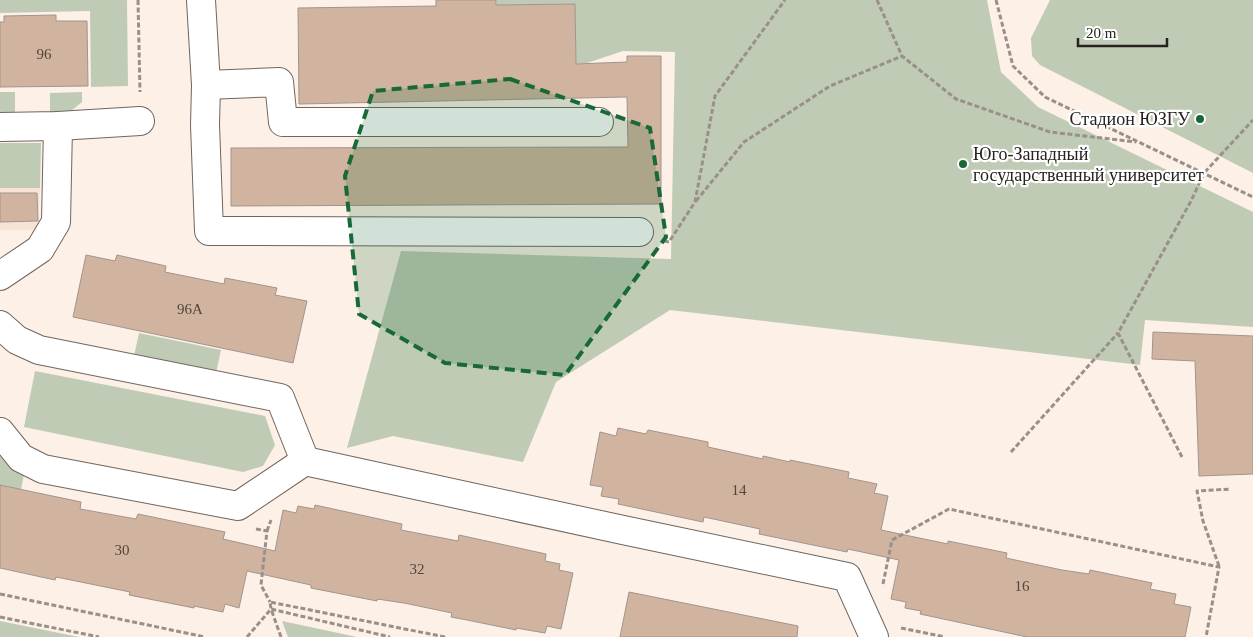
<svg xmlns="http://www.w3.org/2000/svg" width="1253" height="637" viewBox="0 0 1253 637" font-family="Georgia,serif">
<rect width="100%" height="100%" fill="#fcf0e7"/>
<!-- built -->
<path fill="#f6e3d6" d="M0,188h40l-2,42h-38z"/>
<!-- green -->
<g fill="#c0cbb6">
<path d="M0,0h127l1,86 -37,1 -1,-76 -90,2z"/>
<path d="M496,0h491l14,72 37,35 215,105v115l-108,-7 -5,45 -470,-55 -114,72 -33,80 -130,-26 -46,12 54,-197 270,8 4,-207 -52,-1 -36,12 -11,1 -1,-60 -78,1z"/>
<path d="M1050,0h203v173l-213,-108 -8,-9 -1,-18z"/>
<rect x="0" y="92" width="15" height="24"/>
<path d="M82,92v10l-17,14h-15v-23z"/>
<path d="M0,143h41l-1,45h-40z"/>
<path d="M139,333l82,17 -5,23 -82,-17z"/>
<path d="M35,371l230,45 10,29 -12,21 -20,6 -219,-45z"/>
<path d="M0,455l24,19 -3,16 -21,-5z"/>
<path d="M0,621l79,16h-79z"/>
<path d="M282,621l75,16h-69z"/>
</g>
<!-- building -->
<g fill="#d1b49f" stroke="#a0958e">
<path d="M436,0h60v5l79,-1 1,60 51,-2v-6h34v148l-430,2v-58l397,-1 -1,-50 -328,7 -1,-96 138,-2z"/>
<path d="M56,15v6h31l1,65 -88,1v-65h4v-6z"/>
<path d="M0,193h37l1,28 -38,1z"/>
<path d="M86,255l29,6 2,-6 49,11 -1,6 59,12 1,-6 52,10 -2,7 32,6 -14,62 -220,-46z"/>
<path d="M1153,332l100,4v138l-54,2 -4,-115 -43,-2z"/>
<path d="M618,428l28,6 2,-4 60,12v5l55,12v-3l27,6v-2l59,12 -1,6 29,6 -3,9 14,3 -7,34 67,14v-3l59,12 -1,5 56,12 27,4 1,-4 62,13 -2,6 26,5 -2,10 17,3 -6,30h-158l-107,-23 1,-3 -16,-3 1,-6 -15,-3 8,-39 -51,-11 -1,3 -88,-18 1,-5 -56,-12 -1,5 -85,-18 1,-5 -18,-3 2,-9 -13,-2 10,-53 16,4z"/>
<path d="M0,485l81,17 -1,7 56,10 2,-5 87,18 -2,7 52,12 8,-41 13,3 2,-7 16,3 1,-4 87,19 -1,6 57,11 1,-6 87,19 -1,7 15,3 -1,6 14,3 -12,56 -14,-3 -2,7 -29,-5v2l-49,-10 -16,-3 1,-4 -48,-10 -27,-4v2l-66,-13v-3l-64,-14 -8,37 -14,-4 -2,8 -29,-6v2l-65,-13 1,-3 -74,-15 -1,3 -55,-12z"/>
<path d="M629,592l169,34 -1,11h-177z"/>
</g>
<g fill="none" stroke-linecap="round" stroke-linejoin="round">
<!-- minor casing -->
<g stroke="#70665f" stroke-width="30">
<g id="minor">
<path d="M201,0l5,85"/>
<path d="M599,122h-316l-4,-40 -73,3 -1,40 4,106 430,1"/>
<path d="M0,127l58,-1 82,-5"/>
<path d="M0,276l40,-27 16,-27 2,-96"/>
<path d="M0,325l17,15 22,10 241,48 25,63"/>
<path d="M0,432l21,26 22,11 195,37 67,-45 318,69 224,47 27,60"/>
</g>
</g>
<!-- path -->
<g stroke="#99908a" stroke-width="3" stroke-dasharray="5 2.5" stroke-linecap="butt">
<path d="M138,0l2,92"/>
<path d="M877,0l25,56 54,43 94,33 86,10"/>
<path d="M996,0l17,66 32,31 208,100"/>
<path d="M696,201l48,-59 86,-56 72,-30"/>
<path d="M664,241l5,1 26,-40 20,-106 70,-96"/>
<path d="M1011,452l107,-119"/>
<path d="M1182,457l-64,-124 73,-132 13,-28 49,-53"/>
<path d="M256,529l11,2 -6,54 9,17"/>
<path d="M267,531l4,-11"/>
<path d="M1219,566l-16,-45 -6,-30 34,-2"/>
<path d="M883,584l9,-44 57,-31 270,58 -13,70"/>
<path d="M0,594l205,43"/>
<path d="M0,617l99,20"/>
<path d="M901,628l44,9"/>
<path d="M247,637l24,-28 -1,-7 175,35"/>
<path d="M281,637l-10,-28 119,28"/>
</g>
<!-- minor -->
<use href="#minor" stroke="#fff" stroke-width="28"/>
</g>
<!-- marked area -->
<path fill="#186838" fill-opacity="0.2" stroke="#186838" stroke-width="4" stroke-dasharray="10 6" stroke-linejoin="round" d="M510,79l140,49 16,109 -101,138 -120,-12 -86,-49 -14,-138 28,-85z"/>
<!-- markers -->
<g fill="#186838" stroke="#fff" stroke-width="2">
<circle cx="1200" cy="119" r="5"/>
<circle cx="963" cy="164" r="5"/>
</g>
<g text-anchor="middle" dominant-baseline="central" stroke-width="4.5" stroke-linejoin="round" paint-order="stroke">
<!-- number labels -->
<g font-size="15" fill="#52463f">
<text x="44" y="54">96</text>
<text x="190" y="309">96А</text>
<text x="739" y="490">14</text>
<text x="122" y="550">30</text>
<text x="417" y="569">32</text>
<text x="1022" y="586">16</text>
</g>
<!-- poi labels -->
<g font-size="18" fill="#27221f" stroke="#fff" text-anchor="end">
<text x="1190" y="119">Стадион ЮЗГУ</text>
<text x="973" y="154" text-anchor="start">Юго-Западный<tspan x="973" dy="21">государственный университет</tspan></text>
</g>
</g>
<!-- scale -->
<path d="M1078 38v8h89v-8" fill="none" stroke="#27221f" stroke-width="2.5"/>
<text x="1086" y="38" font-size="15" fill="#27221f" stroke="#ffffff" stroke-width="4" paint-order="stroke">20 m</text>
</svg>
